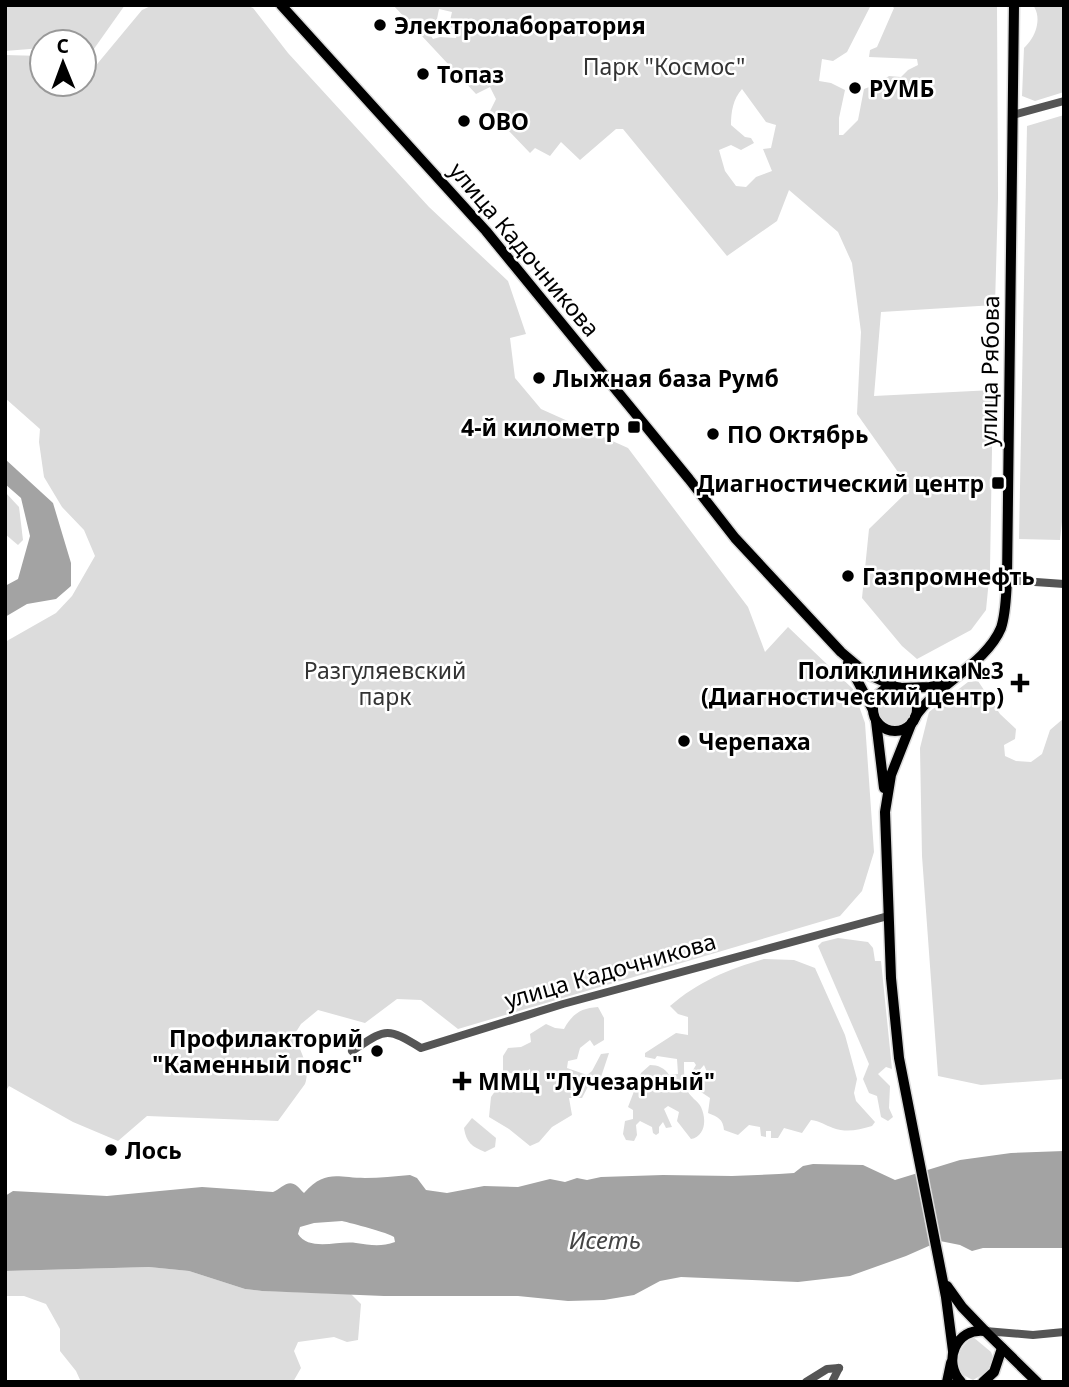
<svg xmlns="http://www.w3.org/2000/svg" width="1069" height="1387" viewBox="0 0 1069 1387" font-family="'Noto Sans',sans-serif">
<rect width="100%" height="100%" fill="#fff"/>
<!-- green -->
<g fill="#dcdcdc" fill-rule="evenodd">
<path d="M5,5h120l-34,48 -6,4 -1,-15h-42v6l-37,3z"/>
<path d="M153,5h92l8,3 35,45 141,154 79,74 18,53 -16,4 5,40 26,31 87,39 120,159 17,45 23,-25 65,62 12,34 9,129 -12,39 -22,25 -382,113 -37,-29 -24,-1 -32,24 -47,-13 -17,14 -7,11c6,16 17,32 11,49l-27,37 -131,-5 -29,25 -45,-19 -64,-36 -4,6v-450l51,-29 16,-17 23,-40 -11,-26 -22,-23 -18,-30 -5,-35 1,-13 -35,-31v-343l37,1v28h42v-14l9,-1 49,-59z"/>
<path d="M393,5h478l-24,47 -14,9 -11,-2 -3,22 12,2 14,7 -6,28v17h4l15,-15 6,-31 13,-5 12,-8 12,1 7,-7 10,-5 -1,-6 -48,-2 1,-7 7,-3 17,-39 -3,-3h106l1,193 -3,107 -114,7 -7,84 119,-6 -3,179 -4,41 -15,20 -54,29 -15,-13 -40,-48 7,-69 41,-40 -53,-75 4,-82 -9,-69 -14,-31 -49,-42 -12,31 -50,35 -104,-127h-7l-36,31 -19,-18 -11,14 -15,-8 -5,5 -40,-42 6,-12 -6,-12 -14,7zM439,9l13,3 -3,13 8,8 -1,5 -16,-1 -7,2 -2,-3 4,-7zM742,89l24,33 10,3 -5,23 -8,1 9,22 -16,6 -10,10 -10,-1 -11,-15 -6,-21 12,-5 10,5 13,-7 -3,-5 -6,-1 -14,-12c0,-13 2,-26 11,-36z"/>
<path d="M1033,5h31v87l-29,9 -13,-5 2,-48c11,-10 19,-29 9,-43z"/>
<path d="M1064,115v389l-4,36 -41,-1 8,-413z"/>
<path d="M5,492l14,15 4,33 -5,5 -13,-11z"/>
<path d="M978,681l22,33 16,15 -1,10 -11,6 1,11 11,5 15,1 11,-8 8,-24 14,-12v361l-83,6 -43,-9 -16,-220 -2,-108 9,-36 39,-30z"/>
<circle cx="894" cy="709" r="17"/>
<path d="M838,938l30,4 5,6 2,13h6l11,108 -6,-2 -8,7 12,12 -1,22 4,9 -5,4 -7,-4 -4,-21 -8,-3 -6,-14 6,-15 -51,-118 4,-4z"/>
<path d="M764,959l30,1 21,8 30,67 12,44 -3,14 2,8 19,21 -3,4c-14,4 -25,7 -39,2 -8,-3 -13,-7 -22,-8l-9,13 -18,-5 -6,10h-7v-7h-5v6l-5,-1 -1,-9 -11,-2 -11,10 -14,-5c-1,-11 -6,-13 -16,-17l2,-15 -12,-8v-6l9,-12 -3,-7 -7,8 -4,-3 3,-5 -2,-3h-10c0,8 0,20 3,28 3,7 11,11 14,17 6,13 4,29 -10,32l-14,-18 2,-9 -11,-6 -4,3 8,18 -6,1 -3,-6 -4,5v6l-3,2 -3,-2 -1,-6 -12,-6 -4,4 1,10 -3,6 -8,-1 -3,-6 2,-13 8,-2v-9l-5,-3 13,-34 9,-8c8,0 15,3 19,10l9,-1 -1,-15 -20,-3 -2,3 -10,-2v-4l31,-20 12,2v-18l-10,-3 -8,-8c28,-24 58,-37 94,-47z"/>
<path d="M598,1007l6,11v22l-10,6 -4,-6 -10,8 -3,11 -9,2 -1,7 20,7 5,-4 9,-17 8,-1 -9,27 -7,-3 -11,21h-13l3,17 -20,12 -13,15 -9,4 -21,-17 -20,-12 2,-20 9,-13c12,-3 21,0 31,-4l-1,-11c-9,6 -16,6 -27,2v-15l5,-8 13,-1 10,-5 -1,-8 16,-10 9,4 9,1c8,-15 17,-21 34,-22z"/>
<path d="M472,1118l24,20 -1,9 -10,5c-13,-5 -19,-10 -21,-24z"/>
<path d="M149,1267l40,4 56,18 17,2 89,3 10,10 -3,36 -11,2 -13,-5 -36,5 -4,9 7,17 -8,14h-212l-5,-11 -16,-20v-22l-14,-25 -22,-8h-19v-25z"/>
<path d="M973,1337l18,15 2,5 -6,15 -14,8 -12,-6c-7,-15 -1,-28 12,-37z"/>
</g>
<!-- water -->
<g fill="#a3a3a3" fill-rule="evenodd">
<path d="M5,459l48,44 18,60v23l-15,13 -29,5 -22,13v-31l13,-7 12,-43 -9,-38 -16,-14z"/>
<path d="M1064,1151v97h-81l-11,3 -12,-6 -20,-4 -34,15 -56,20 -52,6 -117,-5 -21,4 -26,14 -30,5 -36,1 -50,-5h-134l-122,-5 -17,-2 -56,-18 -40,-4 -144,4v-75l8,-5 94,5 95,-9 71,5c8,-3 15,-14 24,-6 3,2 4,5 7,7 22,-24 33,-15 61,-15 15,0 30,-2 45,-3l7,3 9,12 21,3 37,-7 34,1 32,-8 15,3 12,-4 10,2 14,-3 62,-2 69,1 47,-2 15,-1 9,-7 10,-2 50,1 32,15 65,-20 51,-7zM342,1221c9,2 47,12 52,16l1,5c-14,5 -25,3 -39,1 -16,-3 -47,9 -58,-9l2,-7 14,-4z"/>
</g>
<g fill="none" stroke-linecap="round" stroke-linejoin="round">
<!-- major casing -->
<g stroke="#dbdbdb" stroke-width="13">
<g id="major">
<path d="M281,5l205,226 203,248 46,59 106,114 26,22 29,13"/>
<path d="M848,663l25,47"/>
<circle cx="895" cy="709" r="22"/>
<path d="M901,688l29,-1 14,-6"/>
<path d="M915,717c22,-33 71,-53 86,-89 5,-15 5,-33 6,-48l7,-575"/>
<path d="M876,721l8,67"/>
<path d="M912,722l-21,53 -6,37 6,166 8,80 47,239 7,54"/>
<path d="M947,1286l15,21 23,24"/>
<path d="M947,1382l4,-19"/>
<path d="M961,1382c-19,-20 -5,-55 24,-51l52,51"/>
<path d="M983,1382l11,-10 8,-24"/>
</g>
</g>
<!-- minor -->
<g stroke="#555" stroke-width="8">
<path d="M1013,115l51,-14"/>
<path d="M1007,580l57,4"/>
<path d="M352,1051c34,-22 33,-25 69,-3l142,-44 325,-88"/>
<path d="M985,1331l48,4 31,-3"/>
<path d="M806,1382l21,-13 12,-1"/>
<path d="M832,1382l7,-14"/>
</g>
<!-- major -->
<use href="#major" stroke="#000" stroke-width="10"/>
</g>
<!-- markers -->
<g fill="#000" stroke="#fff" stroke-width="2.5">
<circle cx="380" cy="25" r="7"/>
<circle cx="423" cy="74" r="7"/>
<circle cx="855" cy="88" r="7"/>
<circle cx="464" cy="121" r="7"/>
<circle cx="539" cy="378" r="7"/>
<rect x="627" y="420" width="14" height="14" rx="3.5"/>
<circle cx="713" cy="434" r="7"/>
<rect x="991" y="476" width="14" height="14" rx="3.5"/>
<circle cx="848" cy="576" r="7"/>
<path d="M1016.5 672.5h7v7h7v7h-7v7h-7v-7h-7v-7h7z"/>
<circle cx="684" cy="741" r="7"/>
<circle cx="377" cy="1051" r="7"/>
<path d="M458.5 1070.5h7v7h7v7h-7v7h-7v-7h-7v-7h7z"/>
<circle cx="111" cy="1150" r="7"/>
</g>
<g text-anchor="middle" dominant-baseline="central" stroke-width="5" stroke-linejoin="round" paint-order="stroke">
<!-- poi labels -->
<g font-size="23" font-weight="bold" fill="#000" stroke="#fff" text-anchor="start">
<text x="394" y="25">Электролаборатория</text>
<text x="437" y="74">Топаз</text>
<text x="869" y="88">РУМБ</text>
<text x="478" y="121">ОВО</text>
<text x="553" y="378">Лыжная база Румб</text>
<text x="620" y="427" text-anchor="end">4-й километр</text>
<text x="727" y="434">ПО Октябрь</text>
<text x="984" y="483" text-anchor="end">Диагностический центр</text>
<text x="862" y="576">Газпромнефть</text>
<text x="1004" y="670" text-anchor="end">Поликлиника №3<tspan x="1004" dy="26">(Диагностический центр)</tspan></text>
<text x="698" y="741">Черепаха</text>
<text x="363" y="1038" text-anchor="end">Профилакторий<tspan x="363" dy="26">"Каменный пояс"</tspan></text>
<text x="478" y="1081">ММЦ "Лучезарный"</text>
<text x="125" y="1150">Лось</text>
</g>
<!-- park labels -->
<g font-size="23" fill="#333" stroke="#fff">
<text x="664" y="66">Парк "Космос"</text>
<text x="385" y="670">Разгуляевский<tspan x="385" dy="26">парк</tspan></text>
</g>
<!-- street labels -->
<g font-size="23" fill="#000" stroke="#fff">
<text transform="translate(525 249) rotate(50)">улица Кадочникова</text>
<text transform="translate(989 371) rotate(-89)">улица Рябова</text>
<text transform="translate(610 970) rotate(-16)">улица Кадочникова</text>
</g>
<!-- water labels -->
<g font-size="24" font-style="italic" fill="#444" stroke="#fff">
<text x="605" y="1239">Исеть</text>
</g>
</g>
<!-- border -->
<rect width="1069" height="1387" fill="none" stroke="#000000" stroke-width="14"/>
<!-- north arrow -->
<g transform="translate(63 63) rotate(359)"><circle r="33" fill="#ffffff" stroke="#999999" stroke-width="2"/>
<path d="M0-5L12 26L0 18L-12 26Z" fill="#000000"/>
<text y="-10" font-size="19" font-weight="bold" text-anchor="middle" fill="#000000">С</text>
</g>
</svg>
